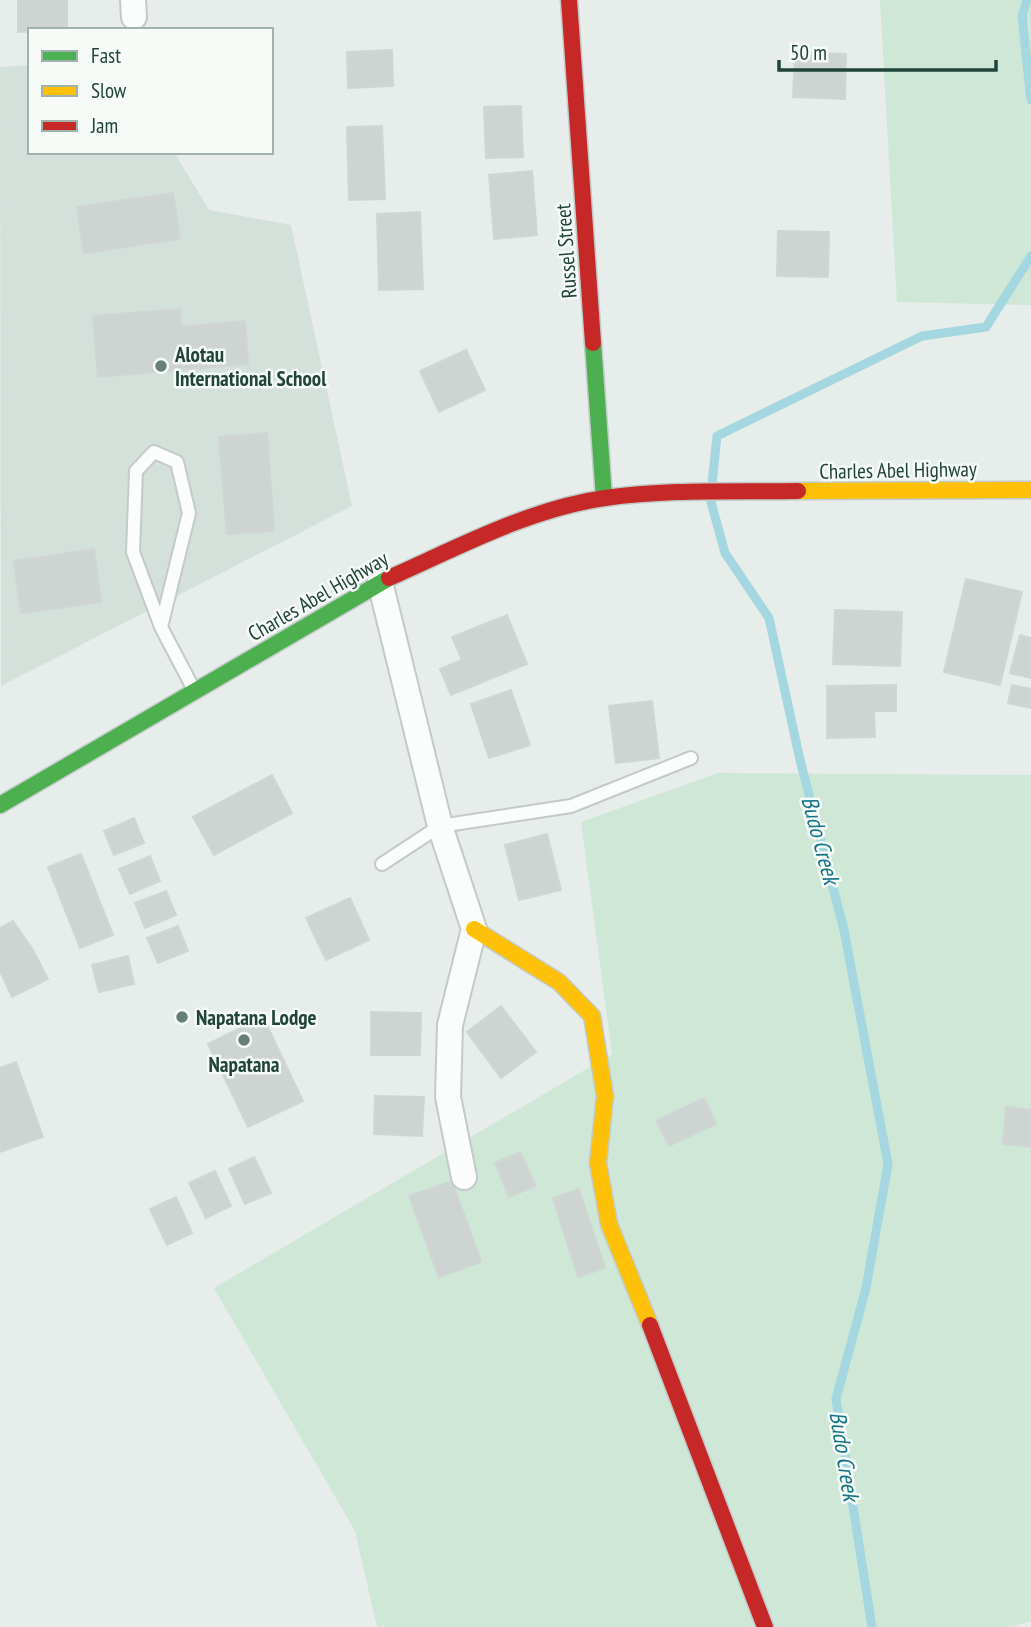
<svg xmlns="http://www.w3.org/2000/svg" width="1031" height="1627" viewBox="0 0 1031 1627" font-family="'PT Sans Narrow',sans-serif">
<rect width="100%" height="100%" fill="#e7edea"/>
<!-- built -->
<path fill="#d4e0da" d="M30,65v87h144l35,58 82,15 61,281 -351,180 -1,-619z"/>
<!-- green -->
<g fill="#cfe7d6">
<path d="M880,0h151v305l-134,-3z"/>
<path d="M718,773l313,2v846l-21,6h-633l-22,-96 -141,-243 398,-234 -31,-232z"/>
</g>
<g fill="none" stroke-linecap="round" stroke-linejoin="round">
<!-- stream -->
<g stroke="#a4d7df" stroke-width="9">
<path d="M1027,0l-5,16 9,84"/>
<path d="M712,484l5,-48 205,-100 64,-9 45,-71"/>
<path d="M711,502l14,51 44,65 31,142 44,170 44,234 -22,124 -30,111 36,228"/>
</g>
</g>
<!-- building -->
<g fill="#cdd4d1" stroke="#cfd6d3" stroke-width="2">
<path d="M18,0h49v30l-49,2z"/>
<path d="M392,50l1,36 -45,2 -1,-36z"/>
<path d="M795,52l51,2 -1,45 -52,-2z"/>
<path d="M521,106l2,51 -37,1 -2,-51z"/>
<path d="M382,126l3,73 -36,1 -2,-73z"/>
<path d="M532,171l5,64 -43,4 -5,-64z"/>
<path d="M173,193l7,46 -96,14 -7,-46z"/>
<path d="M420,212l3,77 -44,1 -2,-76z"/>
<path d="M778,231l51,1 -1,45 -51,-1z"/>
<path d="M180,309l1,18 64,-6 3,43 -150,13 -5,-61z"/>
<path d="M466,350l19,40 -46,22 -19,-41z"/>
<path d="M267,433l7,98 -47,3 -8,-97z"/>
<path d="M94,549l7,53 -80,11 -7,-52z"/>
<path d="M966,579l56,13 -22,93 -56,-13z"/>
<path d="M835,610l67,2 -2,54 -67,-2z"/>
<path d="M507,615l20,49 -76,31 -11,-26 22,-9 -10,-23z"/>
<path d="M1020,635l11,3v40l-21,-5z"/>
<path d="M896,685v26h-22l1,26 -48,1v-52z"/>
<path d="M1012,685l19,4v19l-23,-5z"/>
<path d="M511,690l19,55 -41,13 -18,-54z"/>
<path d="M652,701l7,57 -43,5 -7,-57z"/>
<path d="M272,775l20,38 -78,42 -21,-38z"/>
<path d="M134,818l10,25 -30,12 -10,-24z"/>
<path d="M547,834l14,56 -42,10 -14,-55z"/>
<path d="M81,854l32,81 -33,13 -32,-81z"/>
<path d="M150,856l10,25 -30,13 -11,-25z"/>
<path d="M166,891l10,24 -31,13 -10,-25z"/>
<path d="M350,898l19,42 -43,20 -20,-42z"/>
<path d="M13,921l20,29 15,29 -36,18 -12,-26v-43z"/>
<path d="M178,926l10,25 -30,12 -11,-25z"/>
<path d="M128,956l6,28 -35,8 -7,-27z"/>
<path d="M501,1006l35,46 -35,26 -34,-46z"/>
<path d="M371,1012l50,1 -1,42h-49z"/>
<path d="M263,1017l40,84 -55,26 -40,-83z"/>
<path d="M16,1062l27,75 -43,15v-84z"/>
<path d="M375,1096l49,1 -2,39 -48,-2z"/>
<path d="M704,1098l12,26 -47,22 -13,-25z"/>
<path d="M1006,1107l25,3v37l-28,-3z"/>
<path d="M520,1152l16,34 -27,11 -14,-34z"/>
<path d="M254,1157l17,36 -26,11 -16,-35z"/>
<path d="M215,1171l16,35 -25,12 -17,-35z"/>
<path d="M452,1181l29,81 -42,15 -30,-81z"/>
<path d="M579,1189l26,79 -27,9 -25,-79z"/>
<path d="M176,1197l16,36 -25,12 -17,-36z"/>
</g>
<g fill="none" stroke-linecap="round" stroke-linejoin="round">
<!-- lane casing -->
<g stroke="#c4cac7" stroke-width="16">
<g id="lane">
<path d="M161,627l28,-114 -12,-51 -23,-10 -18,19 -3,81 28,75 32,61"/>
<path d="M382,864l58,-38 131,-20 120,-48"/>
</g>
</g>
<!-- street casing -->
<g stroke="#c4cac7" stroke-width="28">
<g id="street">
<path d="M133,0l1,17"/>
<path d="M380,582l60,244 34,103 -24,96 -2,72 16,80"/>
</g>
</g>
<!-- fast casing -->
<g stroke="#c2cbc7" stroke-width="19">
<g id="fast">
<path d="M593,343l11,155"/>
<path d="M0,805l389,-227"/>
</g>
</g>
<!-- slow casing -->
<g stroke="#c2cbc7" stroke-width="19">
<g id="slow">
<path d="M798,491l233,-1"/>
<path d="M474,929l85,53 33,34 13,80 -7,67 11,61 41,101"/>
</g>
</g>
<!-- jam casing -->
<g stroke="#c2cbc7" stroke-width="19">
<g id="jam">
<path d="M569,0l24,343"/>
<path d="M389,578c70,-31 140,-69 216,-80 63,-9 129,-6 193,-7"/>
<path d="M650,1325l115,302"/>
</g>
</g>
<!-- lane -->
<use href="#lane" stroke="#fbfcfc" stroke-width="12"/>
<!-- street -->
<use href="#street" stroke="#fbfcfc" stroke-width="24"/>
<!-- fast -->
<use href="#fast" stroke="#4caf50" stroke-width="16"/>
<!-- slow -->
<use href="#slow" stroke="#ffc107" stroke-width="16"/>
<!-- jam -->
<use href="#jam" stroke="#c62828" stroke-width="16"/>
</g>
<!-- markers -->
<g fill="#667f78" stroke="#f6fbf8" stroke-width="2.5">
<circle cx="161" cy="366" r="7"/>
<circle cx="182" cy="1017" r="7"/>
<circle cx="244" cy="1040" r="7"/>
</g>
<g text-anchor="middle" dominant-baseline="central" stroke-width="5" stroke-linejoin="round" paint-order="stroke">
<!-- street labels -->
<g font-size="21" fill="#21443a" stroke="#f6fbf8">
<text transform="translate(566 251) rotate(-94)">Russel Street</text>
<text transform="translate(898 470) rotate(-1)">Charles Abel Highway</text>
<text transform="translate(318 596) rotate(-30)">Charles Abel Highway</text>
</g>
<!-- poi labels -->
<g font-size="21" font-weight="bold" fill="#21443a" stroke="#f6fbf8" text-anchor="start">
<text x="175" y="354">Alotau<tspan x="175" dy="24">International School</tspan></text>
<text x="196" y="1017">Napatana Lodge</text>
<text x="244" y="1064" text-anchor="middle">Napatana</text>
</g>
<!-- water labels -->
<g font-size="23" font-style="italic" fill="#147587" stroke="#f6fbf8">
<text transform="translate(821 840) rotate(75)">Budo Creek</text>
<text transform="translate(845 1456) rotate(81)">Budo Creek</text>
</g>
</g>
<!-- legend -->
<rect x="28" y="28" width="245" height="126" fill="#f6fbf8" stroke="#a1b2ac" stroke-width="2"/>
<rect x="42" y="51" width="35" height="10" fill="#4caf50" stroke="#a1b2ac" stroke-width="2"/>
<text x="91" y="63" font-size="21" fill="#21443a">Fast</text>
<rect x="42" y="86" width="35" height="10" fill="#ffc107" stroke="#a1b2ac" stroke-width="2"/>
<text x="91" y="98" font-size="21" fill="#21443a">Slow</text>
<rect x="42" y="121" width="35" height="10" fill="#c62828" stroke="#a1b2ac" stroke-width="2"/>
<text x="91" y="133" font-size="21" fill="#21443a">Jam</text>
<!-- scale -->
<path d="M779 60v10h217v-10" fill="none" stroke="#21443a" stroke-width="3.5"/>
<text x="790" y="60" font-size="21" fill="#21443a" stroke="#f6fbf8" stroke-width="5" paint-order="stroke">50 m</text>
</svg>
